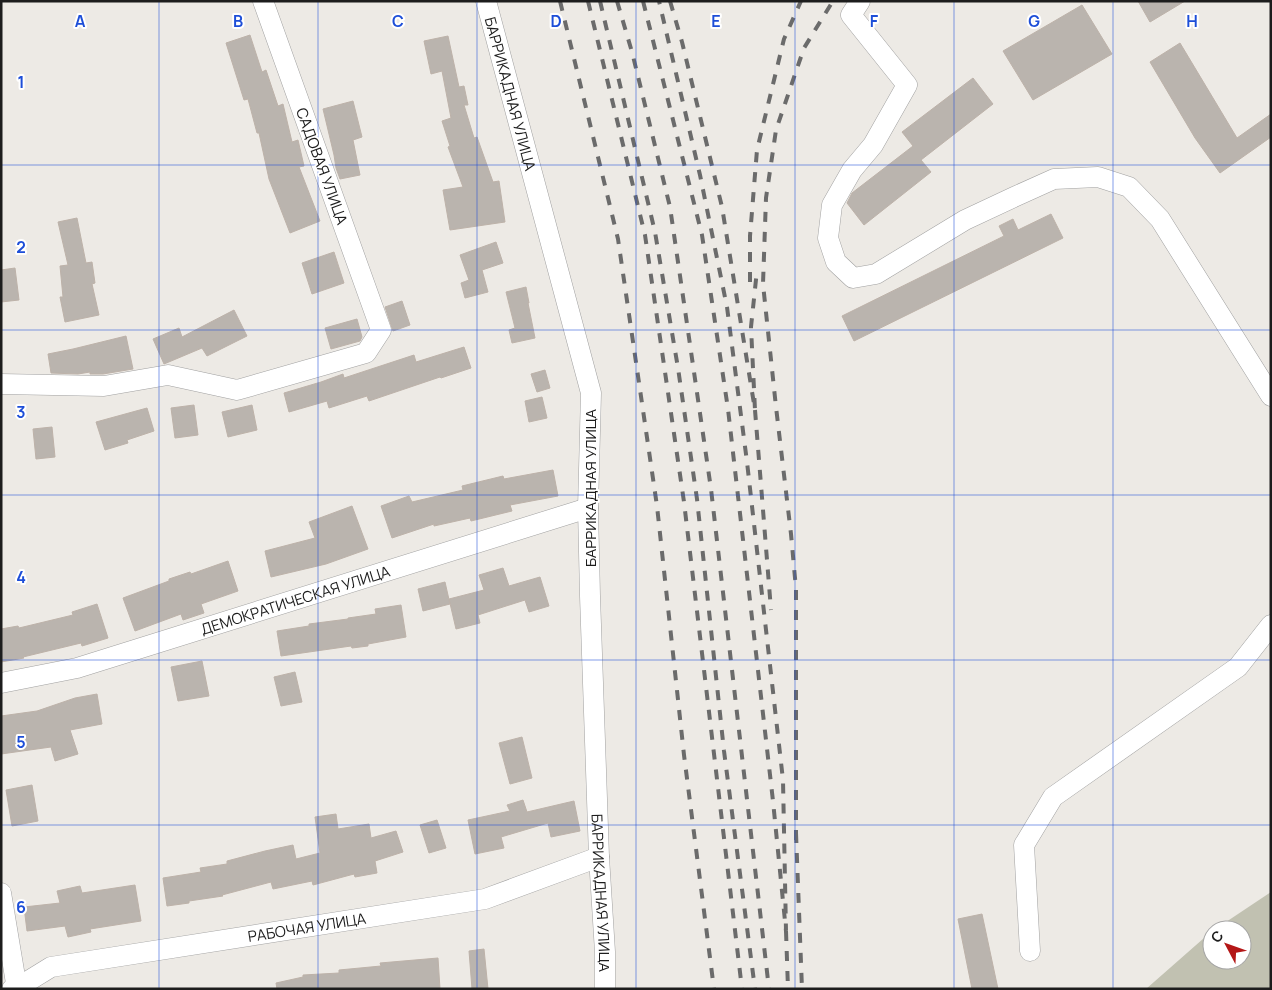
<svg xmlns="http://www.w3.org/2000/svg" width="1272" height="990" viewBox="0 0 1272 990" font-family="Manrope,sans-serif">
<rect width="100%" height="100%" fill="#edeae5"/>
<!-- construction -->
<path fill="#c1c1b1" d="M1271,892v97h-125l66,-58v29h30v-30h-28z"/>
<!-- building -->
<g fill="#bab4ae" stroke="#bdb2a9">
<path d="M1138,1h47l-35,21z"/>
<path d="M1082,5l30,49 -79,46 -30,-49z"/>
<path d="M250,35l12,37 4,-2 12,36 5,-2 9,38 6,-2 6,26 -5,1 21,54 -30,12 -21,-54 -10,-46h-2l-9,-34 -4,1 -18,-57z"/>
<path d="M448,36l11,51 5,-1 4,19h-4l10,33 3,-1 16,45 6,-1 6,41 -55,8 -7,-40 20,-3 -15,-40 2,-1 -8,-25 9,-3 -9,-47 -11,3 -7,-33z"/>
<path d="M1180,43l57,95 34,-24v23l-51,36 -25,-35 -45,-76z"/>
<path d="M973,78l20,26 -72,56 10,12 -67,53 -17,-22 5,-10 61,-47 -11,-14z"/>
<path d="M353,101l9,36 -9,3 7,35 -20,4 -4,-11 -2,-13 -11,-46z"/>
<path d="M1051,214l12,24 -209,103 -12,-25 162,-80 -5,-10 14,-7 5,11z"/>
<path d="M77,218l9,45 6,-1 3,21 -3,1 7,31 -34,7 -5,-25h3l-3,-31 8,-1 -10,-43z"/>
<path d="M496,242l7,21 -21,7 6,22 -23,6 -4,-15 8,-3 -9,-25z"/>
<path d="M334,252l10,31 -32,11 -10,-31z"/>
<path d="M15,268l4,32 -18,2v-32z"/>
<path d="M526,287l3,16h-1l7,35 -23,5 -3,-13 6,-2 -9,-36z"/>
<path d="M402,301l8,24 -17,6 -8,-24z"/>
<path d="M234,310l13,26 -40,20 -5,-8 -38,16 -11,-25 26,-11 3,9z"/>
<path d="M357,319l5,18 -2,4 -29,8 -6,-21z"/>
<path d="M126,336l7,33 -30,5h-13v-2l-12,2 -27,-1 -3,-19 25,-5z"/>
<path d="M464,347l7,21 -30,10 -1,-1 -71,24 -2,-5 -38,12 -2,-7 -38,11 -5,-19 37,-11 22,-8 1,4 70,-23 2,7z"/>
<path d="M545,370l5,18 -13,4 -6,-18z"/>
<path d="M542,397l5,21 -18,4 -4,-21z"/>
<path d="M194,405l4,30 -23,3 -4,-30z"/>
<path d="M252,405l5,25 -29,7 -6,-25z"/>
<path d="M147,408l7,23 -27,9 1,3 -23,7 -9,-28z"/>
<path d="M52,427l3,30 -19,2 -3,-30z"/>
<path d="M553,470l5,26 -48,9 2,6 -41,10 -1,-3 -36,8v-2l-42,14 -11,-32 28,-10 3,6 51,-12 -1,-4 41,-10 1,3z"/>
<path d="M352,506l16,43 -42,15 -55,13 -6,-26 50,-13 -6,-16z"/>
<path d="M228,561l10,30 -37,13 3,9 -21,7 -2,-6 -46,17 -12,-33 46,-17v-2l21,-7 1,2z"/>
<path d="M503,568l6,18 31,-9 9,29 -20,6 -4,-12 -47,15 2,8 -24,6 -7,-30 35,-9 -5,-15z"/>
<path d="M445,582l5,22 -27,7 -5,-22z"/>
<path d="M97,604l11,34 -26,8 -1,-3 -58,14 1,1 -23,4v-33l17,-3 1,2 54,-13 -1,-3z"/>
<path d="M401,605l5,32 -38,7v2l-16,2 -1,-2 -70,10 -4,-25 32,-5v-2l39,-5v-1l28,-4 -1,-5z"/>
<path d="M202,661l7,35 -31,5 -7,-34z"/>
<path d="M295,672l7,30 -21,4 -7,-29z"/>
<path d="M97,694l5,30 -32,6 8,24 -23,7 -4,-14 -50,7v-38l36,-5 38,-13z"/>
<path d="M522,737l10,41 -22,6 -11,-41z"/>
<path d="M32,785l6,36 -26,5 -6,-36z"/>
<path d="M523,800l4,12 47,-11 6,30 -29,6 -3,-14 -47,14 3,11 -29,6 -7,-34 42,-9 -3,-6z"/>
<path d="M336,814l2,15 31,-5 2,14 25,-7 7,21 -28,9 2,12 -22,4 -1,-3 -41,11 -1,-4 -39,8 -2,-7 -49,13 1,1 -34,5v2l-22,3 -4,-28 38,-6 -1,-4 27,-4v-3l38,-10 28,-6 3,14 24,-6 -5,-36z"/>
<path d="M437,820l9,28 -17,5 -9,-28z"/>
<path d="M135,885l6,36 -51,8 1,3 -23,5 -3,-11 -38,5 -3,-24 36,-4 -3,-12 23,-5 2,7z"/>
<path d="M982,914l16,75h-26l-14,-70z"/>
<path d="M484,949l4,40h-16l-3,-38z"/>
<path d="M438,958l2,31h-163l-1,-6 27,-6v-2l36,-2v-3l42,-4 -1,-3z"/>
</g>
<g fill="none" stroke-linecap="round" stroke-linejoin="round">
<!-- minor casing -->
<g stroke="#a1a1a1" stroke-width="21">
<g id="minor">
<path id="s1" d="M486,1l105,392 -3,115 2,88 9,261 6,95v37"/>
<path d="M860,1l-9,14 56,70 -34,60 -21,25 -20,35 -4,33 8,24 17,16 23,-4 89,-54 49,-23 40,-18 44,-2 31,10 31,32 111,177"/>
<path d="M1,384l103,2 64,-11 69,15 129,-37 15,-23 -118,-329"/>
<path id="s2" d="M1,683l76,-15 511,-160"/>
<path d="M1,893l16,96"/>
<path d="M1030,951l-6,-106 29,-48 185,-130 33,-42"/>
<path id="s3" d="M12,989l5,-1 34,-21 434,-68 114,-42"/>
</g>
</g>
<!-- minor -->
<use href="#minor" stroke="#fff" stroke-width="20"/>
<!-- rail -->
<g stroke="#6b6b6b" stroke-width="4" stroke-dasharray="10 10" stroke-linecap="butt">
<path d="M560,1l58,238 39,267 27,249 30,234"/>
<path d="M588,1l57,234 39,267 58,487"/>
<path d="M600,1l55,231 23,136 19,131 27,252 31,238"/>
<path d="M617,1l15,51 38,155 41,282 58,500"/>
<path d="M643,1l59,234 26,174 45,392 13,130 -3,-151 -36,-318 -20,-155 -27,-132 -41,-174"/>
<path d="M670,1l12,41 40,165 33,203 -4,-83 6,-57"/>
<path d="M750,282v-46l7,-86 27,-111 17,-38"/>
<path d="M755,410l16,200"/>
<path d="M796,833l6,156"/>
<path d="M796,840v-251l-5,-55 -15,-127 -13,-123 3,-86 10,-68 28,-82 29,-47"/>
<path d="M786,931l2,58"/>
</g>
</g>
<!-- grid -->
<path fill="none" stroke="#1d4ed8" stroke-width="1" stroke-opacity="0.55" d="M159,1v988M318,1v988M477,1v988M636,1v988M795,1v988M954,1v988M1113,1v988M1,165h1270M1,330h1270M1,495h1270M1,660h1270M1,825h1270"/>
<g text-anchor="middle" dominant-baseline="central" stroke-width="4" stroke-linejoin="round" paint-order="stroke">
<!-- street labels -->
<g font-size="15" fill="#1d1d1d" stroke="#fff">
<text stroke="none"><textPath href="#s1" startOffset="96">БАРРИКАДНАЯ УЛИЦА</textPath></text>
<text transform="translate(322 166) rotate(70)">САДОВАЯ УЛИЦА</text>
<text transform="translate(590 488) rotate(-90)">БАРРИКАДНАЯ УЛИЦА</text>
<text stroke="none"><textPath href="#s2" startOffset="306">ДЕМОКРАТИЧЕСКАЯ УЛИЦА</textPath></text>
<text stroke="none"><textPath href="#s1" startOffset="906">БАРРИКАДНАЯ УЛИЦА</textPath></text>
<text stroke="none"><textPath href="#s3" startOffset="304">РАБОЧАЯ УЛИЦА</textPath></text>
</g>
</g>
<g font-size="16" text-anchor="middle" font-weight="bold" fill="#1d4ed8" stroke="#fff" stroke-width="4" stroke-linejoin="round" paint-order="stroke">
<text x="80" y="27">A</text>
<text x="238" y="27">B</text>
<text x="398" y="27">C</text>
<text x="556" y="27">D</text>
<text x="716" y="27">E</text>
<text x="874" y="27">F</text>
<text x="1034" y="27">G</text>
<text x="1192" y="27">H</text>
<text x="21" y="88">1</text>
<text x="21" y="253">2</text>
<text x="21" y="418">3</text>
<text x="21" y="583">4</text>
<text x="21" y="748">5</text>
<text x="21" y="913">6</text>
</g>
<!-- border -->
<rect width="1272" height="990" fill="none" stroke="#1d1d1d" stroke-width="5"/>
<!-- north arrow -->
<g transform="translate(1227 945) rotate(311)"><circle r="24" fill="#ffffff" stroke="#a5a5a5"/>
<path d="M0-4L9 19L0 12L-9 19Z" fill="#b41717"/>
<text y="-8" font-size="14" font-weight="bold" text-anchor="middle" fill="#1d1d1d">С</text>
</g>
</svg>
